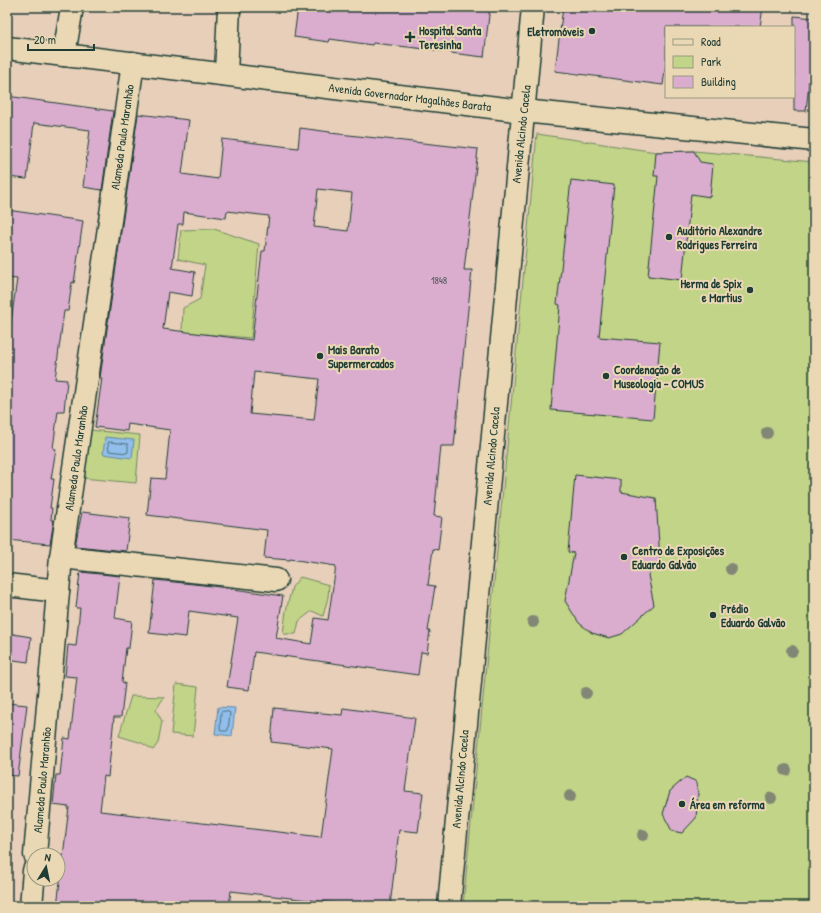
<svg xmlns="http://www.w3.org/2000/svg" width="821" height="913" viewBox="0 0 821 913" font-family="'Patrick Hand',sans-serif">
<rect width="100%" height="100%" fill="#e7cfba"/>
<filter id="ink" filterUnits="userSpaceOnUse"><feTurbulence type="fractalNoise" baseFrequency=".025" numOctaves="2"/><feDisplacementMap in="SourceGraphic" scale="8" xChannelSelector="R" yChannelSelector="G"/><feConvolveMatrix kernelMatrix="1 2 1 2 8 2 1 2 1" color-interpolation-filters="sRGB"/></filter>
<g filter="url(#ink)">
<!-- green -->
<g fill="#c2d488" stroke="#70885e">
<path d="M537,134l119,18 38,-1 120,11v744h-351z"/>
<path d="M214,229l45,15 -8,94 -69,-6 1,-24 17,-9 5,-34 -27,-6 3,-29z"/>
<path d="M89,430l51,5 -4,48 -54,-5z"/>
<path d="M300,577l29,8 -1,12 -5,19 -11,-5 -13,10 -3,13h-13l3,-23 6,-24z"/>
<path d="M176,684l22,3 -5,49 -22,-2z"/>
<path d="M131,696l33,1 -8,13 6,11 -4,22 -5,7 -11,-7 -23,-7z"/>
</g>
<!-- water -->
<g fill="#91beeb" stroke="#638aa2">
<path d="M105,437l29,3 -2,18 -29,-4z"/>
<path d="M218,707l17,1 -3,28 -17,-2z"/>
</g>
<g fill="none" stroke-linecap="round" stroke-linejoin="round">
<!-- shore -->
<g stroke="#4d717d" stroke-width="1">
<path d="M110,442l18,2v8l-1,1 -18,-2 -1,-8z"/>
<path d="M223,711l6,1 1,1 -2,17 -1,1h-6l-1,-2 1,-16z"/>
</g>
</g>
<!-- building -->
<g fill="#daadcf" stroke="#1f3d34" fill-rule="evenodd">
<path d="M298,7h192l-6,50 -33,-4v-1l-78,-9 -1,2 -42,-6 -1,3 -35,-5z"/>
<path d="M563,7h200l-3,20h-94v36l-3,22 -108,-14z"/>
<path d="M794,16l20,2v20l-8,73h-12z"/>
<path d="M7,96l106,15 -11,79 -19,-3 7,-57 -56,-7 -7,56 -20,-2z"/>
<path d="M138,114l51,6 -7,54 36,5 4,-40 76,9 2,-20 30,4v1l148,16 -14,121h8l-18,176h-13l-7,70 8,1 -4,33 -5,-1 -5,36 7,1 -7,45h2l-3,22 -6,-1 -3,23 -164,-23 -5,38 -22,-3 11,-69 -49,-7 -3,26 -37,-4 6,-53 57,6 71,10 -7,42 35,6 4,-26 13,2 8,-54 -46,-7v1l-26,-2 3,-28 -120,-15 4,-37 14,1 5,-49 -42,-6 -1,7 -32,-4 7,-49h-2zM318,189l34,4 -4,38 -34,-4zM227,211l42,5 -4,35h-3l-10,89 -89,-11 5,-37 24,4 3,-24 -23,-4 6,-44h5l1,-12 42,6zM254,372l65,7 -5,41 -64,-6z"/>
<path d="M694,151l6,11 13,2 -3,33 -19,-3 -9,86 -34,-4 10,-100h-4l2,-24z"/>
<path d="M571,180l43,5 -15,152 61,5 -7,77 -102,-9 9,-105 -3,-1z"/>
<path d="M7,210l76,11 -9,62 -2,-1 -4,29h-4l-9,68 12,1 -3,31h-6l-5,37 3,1 -5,30h3l-4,29h2l-1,12h3l-4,24 -43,-4v-190l10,-71 -10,-1z"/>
<path d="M575,475l46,5v12l35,6 4,62 -12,15 6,30 -32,29 -13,4 -17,-5 -13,-10 -14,-22 9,-48 -6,-1z"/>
<path d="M82,512l48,6 -4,33 -51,-5z"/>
<path d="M80,572l40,4 -5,42 17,3 -3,27h-3l-4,34 3,1 -4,34h-7l-6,60 -4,-1 -4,35 221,26 12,-88 -62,-7 3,-34 68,7 1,-7 72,10 -10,73 18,2 -5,39 -19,-2 -9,76h-31l-128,-15 -2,15h-172l12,-99 -16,-2 3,-30h4l4,-37 6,1 7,-62 -12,-1 3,-31 8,1 4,-38h-4z"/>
<path d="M7,633l24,4 -3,25 -21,-3z"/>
<path d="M7,703l20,2 -9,71 -11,-1z"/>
<path d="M686,777l11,5 1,12 -2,24 -14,15 -10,-2 -9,-17 7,-23z"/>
</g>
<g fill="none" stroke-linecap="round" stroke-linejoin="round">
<!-- minor casing -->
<g stroke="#1f3d34" stroke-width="25">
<g id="minor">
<path d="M64,55l8,-48"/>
<path d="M226,74l3,-67"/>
<path d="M61,557l215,23"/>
<path d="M7,585l51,6"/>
<path d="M35,855l26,-298 72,-494"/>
<path d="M31,906l3,-35"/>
</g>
</g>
<!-- major casing -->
<g stroke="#1f3d34" stroke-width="25">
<g id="major">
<path d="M7,48l516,63 291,29"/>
<path d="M449,906l84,-899"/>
</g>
</g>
<!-- minor -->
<use href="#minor" stroke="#ead8b5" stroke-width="22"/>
<!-- major -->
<use href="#major" stroke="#ead8b5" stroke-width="22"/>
</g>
<!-- trees -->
<g fill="#828775">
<circle cx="767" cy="433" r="6"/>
<circle cx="731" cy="569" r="6"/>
<circle cx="533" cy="622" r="6"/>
<circle cx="792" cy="651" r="6"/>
<circle cx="586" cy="693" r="6"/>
<circle cx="786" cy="770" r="6"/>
<circle cx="570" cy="796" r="6"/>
<circle cx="771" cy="798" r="6"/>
<circle cx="643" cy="835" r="6"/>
</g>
</g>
<!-- markers -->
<g fill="#1f3d34" stroke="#ead8b5" stroke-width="1.5">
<circle cx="592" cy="31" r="4"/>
<path d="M408 31h4v4h4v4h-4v4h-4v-4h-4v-4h4z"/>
<circle cx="669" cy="237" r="4"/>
<circle cx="750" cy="290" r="4"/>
<circle cx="320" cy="356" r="4"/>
<circle cx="606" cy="376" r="4"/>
<circle cx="624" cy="557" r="4"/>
<circle cx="713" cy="615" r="4"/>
<circle cx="682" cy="804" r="4"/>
</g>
<g text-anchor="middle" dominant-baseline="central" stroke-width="4" stroke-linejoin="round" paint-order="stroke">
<!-- number labels -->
<g font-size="10" fill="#4e595b">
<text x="439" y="280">1848</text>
</g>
<!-- poi labels -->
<g font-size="12" font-weight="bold" fill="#1f3d34" stroke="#ead8b5" text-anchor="start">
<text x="419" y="30">Hospital Santa<tspan x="419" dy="14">Teresinha</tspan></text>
<text x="584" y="31" text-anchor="end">Eletromóveis</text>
<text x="677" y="230">Auditório Alexandre<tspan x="677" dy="14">Rodrigues Ferreira</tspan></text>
<text x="742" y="283" text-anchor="end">Herma de Spix<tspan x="742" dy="14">e Martius</tspan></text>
<text x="328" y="349">Mais Barato<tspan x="328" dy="14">Supermercados</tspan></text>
<text x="614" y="369">Coordenação de<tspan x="614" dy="14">Museologia - COMUS</tspan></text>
<text x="632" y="550">Centro de Exposições<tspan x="632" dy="14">Eduardo Galvão</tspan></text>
<text x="721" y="608">Prédio<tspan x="721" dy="14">Eduardo Galvão</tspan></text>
<text x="690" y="804">Área em reforma</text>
</g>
<!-- street labels -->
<g font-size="12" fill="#1f3d34" stroke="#ead8b5">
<text transform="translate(410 97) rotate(7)">Avenida Governador Magalhães Barata</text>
<text transform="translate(521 134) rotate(-84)">Avenida Alcindo Cacela</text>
<text transform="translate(122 137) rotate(-82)">Alameda Paulo Maranhão</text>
<text transform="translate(491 456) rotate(-85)">Avenida Alcindo Cacela</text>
<text transform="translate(76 458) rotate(-82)">Alameda Paulo Maranhão</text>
<text transform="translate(460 779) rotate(-85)">Avenida Alcindo Cacela</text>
<text transform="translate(42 780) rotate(-85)">Alameda Paulo Maranhão</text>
</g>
</g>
<!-- margin -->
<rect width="821" height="913" fill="none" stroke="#ead8b5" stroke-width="24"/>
<rect x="12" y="12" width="797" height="889" fill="none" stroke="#1f3d34" stroke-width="1.5" filter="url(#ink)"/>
<!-- legend -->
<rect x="665" y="26" width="130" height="72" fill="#ead8b5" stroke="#999a81"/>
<rect x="673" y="39" width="20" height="6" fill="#ead8b5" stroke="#999a81"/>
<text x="701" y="46" font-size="12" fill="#1f3d34">Road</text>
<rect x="673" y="56" width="20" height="12" fill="#c2d488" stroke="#999a81"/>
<text x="701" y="66" font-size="12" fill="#1f3d34">Park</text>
<rect x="673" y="76" width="20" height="12" fill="#daadcf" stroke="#999a81"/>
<text x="701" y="86" font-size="12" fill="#1f3d34">Building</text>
<!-- north arrow -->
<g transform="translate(46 867) rotate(10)"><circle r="19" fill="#ead8b5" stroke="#999a81"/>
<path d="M0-3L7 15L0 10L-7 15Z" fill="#1f3d34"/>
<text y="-6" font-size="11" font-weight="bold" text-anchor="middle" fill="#1f3d34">N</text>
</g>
<!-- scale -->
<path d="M28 44v6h66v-6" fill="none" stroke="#1f3d34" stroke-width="2"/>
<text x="34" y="44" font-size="12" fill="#1f3d34" stroke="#ead8b5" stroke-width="3" paint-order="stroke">20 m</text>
</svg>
